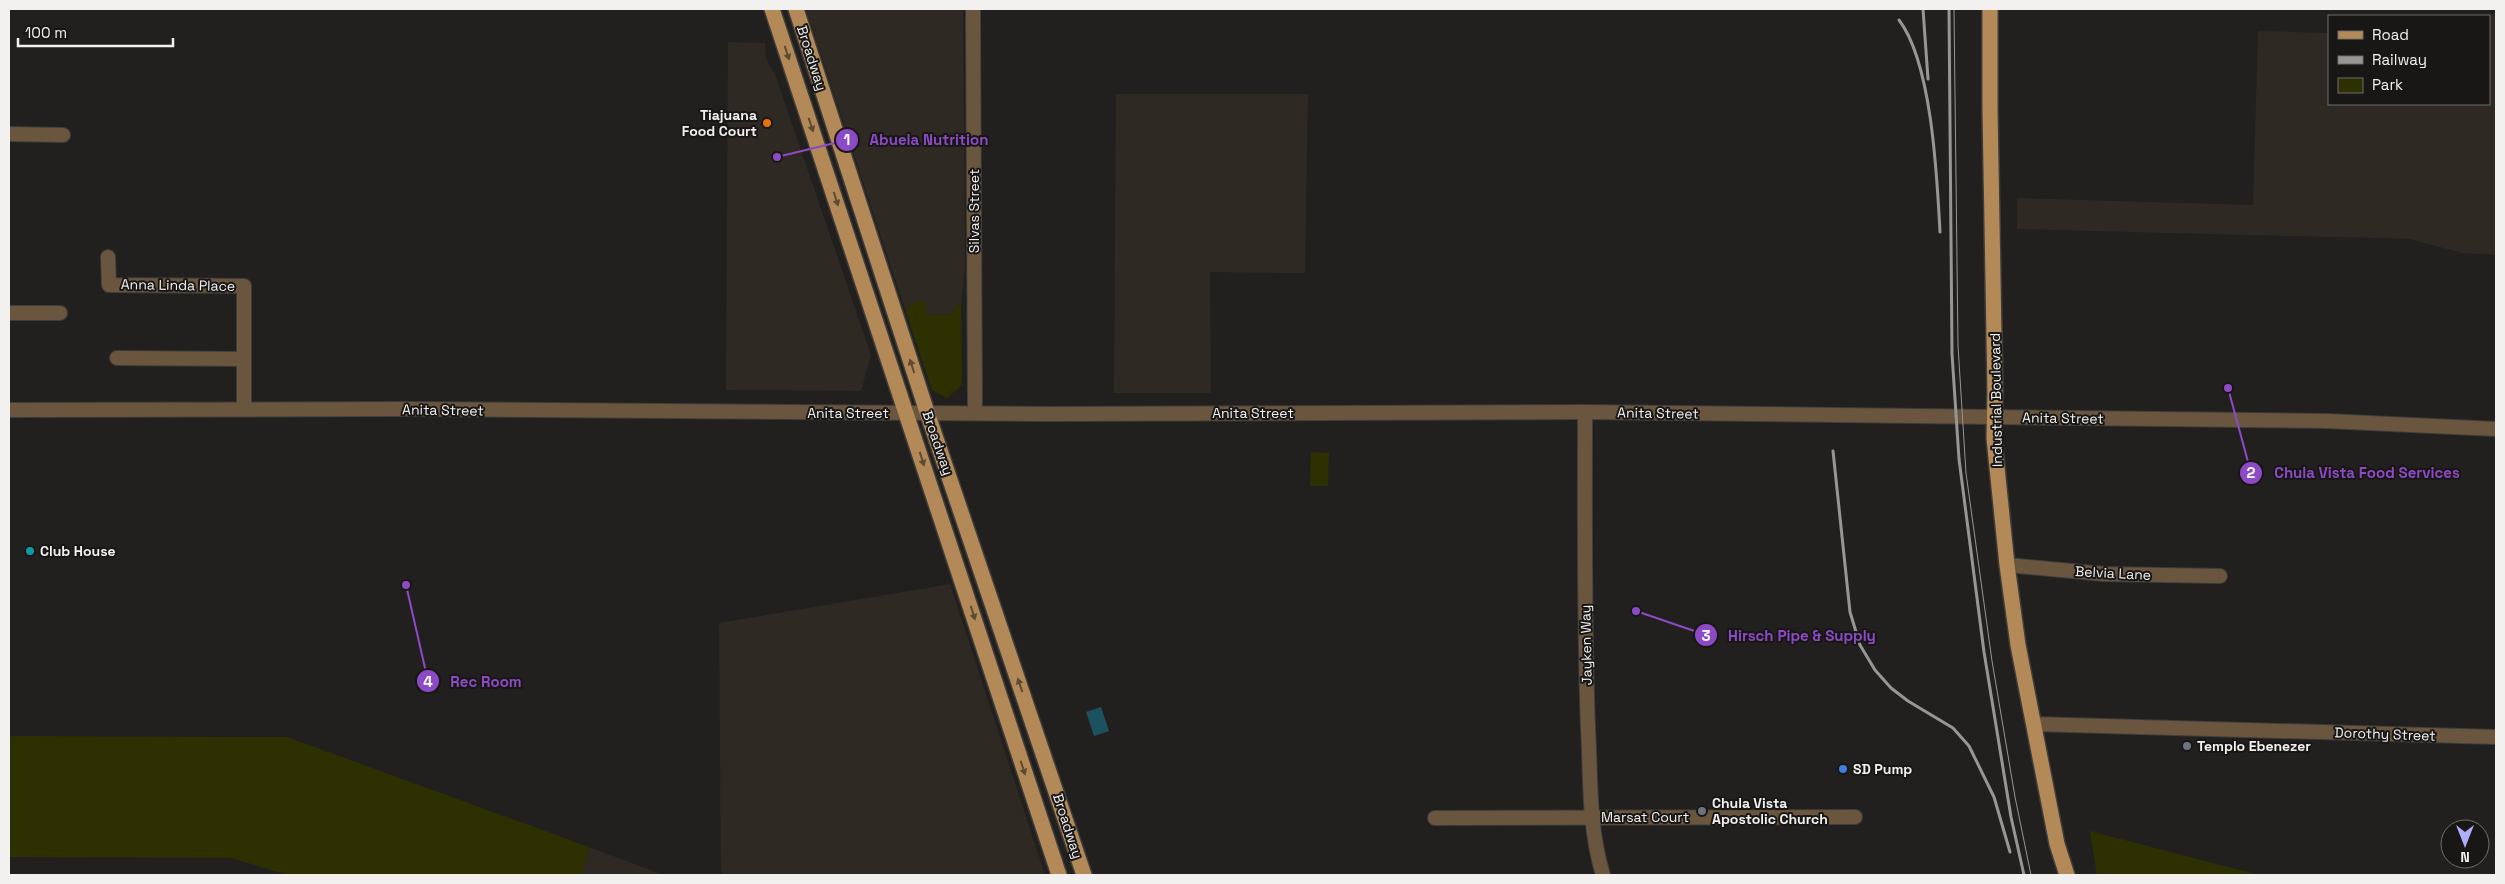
<svg xmlns="http://www.w3.org/2000/svg" width="2505" height="884" viewBox="0 0 2505 884" font-family="'Space Grotesk',sans-serif">
<rect width="100%" height="100%" fill="#22201f"/>
<!-- built -->
<g fill="#2e2923">
<path d="M806,9h157l2,257 -4,38 -8,3 1,7 -29,1 -4,-15 -16,9z"/>
<path d="M2496,12v243l-34,-2 -52,-14 -393,-10v-31l236,7 5,-174 71,2v71h160l-1,-88z"/>
<path d="M728,42l37,1 1,16 9,15 96,281 -10,36 -135,-1z"/>
<path d="M1116,94h192l-3,179 -95,-1 1,121h-97z"/>
<path d="M950,584l95,291h-324l-2,-252z"/>
<path d="M589,847l75,28h-82z"/>
</g>
<!-- green -->
<g fill="#2d3101">
<path d="M920,300l7,3 -1,12 28,-1 -1,-7 8,-3 1,81 -15,13 -15,-8 -27,-81z"/>
<path d="M1311,452l18,1 -1,33h-18z"/>
<path d="M9,736l278,1 302,110 -7,28h-295l-55,-17 -223,-1z"/>
<path d="M2090,831l169,44h-162z"/>
</g>
<!-- water -->
<path fill="#1c525f" d="M1101,707l8,24 -15,5 -8,-24z"/>
<g fill="none" stroke-linecap="round" stroke-linejoin="round">
<!-- minor casing -->
<g stroke="#3f3d3c" stroke-width="16">
<g id="minor">
<path d="M973,9l2,403"/>
<path d="M9,134l54,1"/>
<path d="M108,257l1,28 135,1v123"/>
<path d="M9,313h51"/>
<path d="M117,358l127,1"/>
<path d="M9,410l398,-1 642,5 536,-2 742,9 169,8"/>
<path d="M1585,412c0,106 -1,211 3,316 3,51 0,97 15,147"/>
<path d="M2007,565l97,9 116,2"/>
<path d="M2033,724l463,13"/>
<path d="M1435,818l420,-1"/>
</g>
</g>
<!-- major casing -->
<g stroke="#3f3d3c" stroke-width="18">
<g id="major">
<path d="M772,9l287,866"/>
<path d="M796,9l131,403 157,463"/>
<path d="M1990,9v101l5,282 -1,46 13,127 11,80 39,199 10,31"/>
</g>
</g>
<!-- minor -->
<use href="#minor" stroke="#6a563e" stroke-width="14"/>
<!-- major -->
<use href="#major" stroke="#b38a57" stroke-width="15"/>
<!-- tram -->
<path stroke="#989695" stroke-width="1" d="M1954,9l4,337 8,127 26,188 23,136 16,78"/>
<!-- rail -->
<g stroke="#989695" stroke-width="3">
<path d="M1923,9l5,70"/>
<path d="M1949,9l3,345 7,105 25,193 27,165 13,58"/>
<path d="M1899,20c33,43 38,157 41,212"/>
<path d="M1833,451l17,161 10,33 15,25 16,18 17,13 45,27 16,18 25,51 16,55"/>
</g>
</g>
<!-- one-way arrows -->
<defs><path id="oneway-solid" d="M-6-.8H1V-3.2L6.5 0L1 3.2V.8H-6Z" transform="scale(1.25)"/></defs>
<g fill="#5e4b33">
<use href="#oneway-solid" transform="translate(787 53) rotate(72)"/>
<use href="#oneway-solid" transform="translate(811 125) rotate(72)"/>
<use href="#oneway-solid" transform="translate(836 199) rotate(72)"/>
<use href="#oneway-solid" transform="translate(912 366) rotate(-108)"/>
<use href="#oneway-solid" transform="translate(922 459) rotate(72)"/>
<use href="#oneway-solid" transform="translate(973 613) rotate(72)"/>
<use href="#oneway-solid" transform="translate(1020 685) rotate(-109)"/>
<use href="#oneway-solid" transform="translate(1023 768) rotate(72)"/>
</g>
<!-- markers -->
<circle fill="#e8710a" stroke="#181715" stroke-width="2" cx="767" cy="123" r="5"/>
<circle fill="#0f9aa8" stroke="#181715" stroke-width="2" cx="30" cy="551" r="5"/>
<g fill="#6b7280" stroke="#181715" stroke-width="2">
<circle cx="2187" cy="746" r="5"/>
<circle cx="1702" cy="811" r="5"/>
</g>
<circle fill="#3f7fe0" stroke="#181715" stroke-width="2" cx="1843" cy="769" r="5"/>
<g text-anchor="middle" dominant-baseline="central" stroke-width="4" stroke-linejoin="round" paint-order="stroke">
<!-- street labels -->
<g font-size="14" fill="#f2f1f0" stroke="#181715">
<text transform="translate(812 58) rotate(72)">Broadway</text>
<text transform="translate(974 211) rotate(-90)">Silvas Street</text>
<text transform="translate(178 285) rotate(1)">Anna Linda Place</text>
<text transform="translate(1996 400) rotate(-91)">Industrial Boulevard</text>
<text transform="translate(443 410) rotate(1)">Anita Street</text>
<text x="848" y="413">Anita Street</text>
<text x="1253" y="413">Anita Street</text>
<text transform="translate(1658 413) rotate(1)">Anita Street</text>
<text transform="translate(2063 418) rotate(1)">Anita Street</text>
<text transform="translate(938 443) rotate(71)">Broadway</text>
<text transform="translate(2113 573) rotate(3)">Belvia Lane</text>
<text transform="translate(1586 645) rotate(-91)">Jayken Way</text>
<text transform="translate(2385 734) rotate(2)">Dorothy Street</text>
<text x="1645" y="817">Marsat Court</text>
<text transform="translate(1068 826) rotate(72)">Broadway</text>
</g>
<!-- poi labels -->
<g font-size="14" font-weight="bold" fill="#f2f1f0" stroke="#181715" text-anchor="start">
<text x="757" y="115" text-anchor="end">Tiajuana<tspan x="757" dy="16">Food Court</tspan></text>
<text x="40" y="551">Club House</text>
<text x="2197" y="746">Templo Ebenezer</text>
<text x="1853" y="769">SD Pump</text>
<text x="1712" y="803">Chula Vista<tspan x="1712" dy="16">Apostolic Church</tspan></text>
</g>
</g>
<!-- callouts -->
<path fill="none" stroke="#8d4ac6" stroke-width="2" d="M777 157L847 140M2228 388L2251 473M1636 611L1706 635M406 585L428 681"/>
<g fill="#8d4ac6" stroke="#181715" stroke-width="2">
<circle cx="777" cy="157" r="5"/>
<circle cx="2228" cy="388" r="5"/>
<circle cx="1636" cy="611" r="5"/>
<circle cx="406" cy="585" r="5"/>
<circle cx="847" cy="140" r="12"/>
<circle cx="2251" cy="473" r="12"/>
<circle cx="1706" cy="635" r="12"/>
<circle cx="428" cy="681" r="12"/>
</g>
<g font-size="15" text-anchor="middle" font-weight="bold" fill="#fff">
<text x="847" y="145">1</text>
<text x="2251" y="478">2</text>
<text x="1706" y="641">3</text>
<text x="428" y="687">4</text>
</g>
<g font-size="15" text-anchor="middle" font-weight="bold" fill="#8d4ac6" stroke="#181715" stroke-width="4" stroke-linejoin="round" paint-order="stroke">
<text x="929" y="145">Abuela Nutrition</text>
<text x="2367" y="478">Chula Vista Food Services</text>
<text x="1802" y="641">Hirsch Pipe &amp; Supply</text>
<text x="486" y="687">Rec Room</text>
</g>
<!-- border -->
<rect width="2505" height="884" fill="none" stroke="#f2f1f0" stroke-width="20"/>
<!-- legend -->
<rect x="2328" y="15" width="162" height="90" fill="#181715" stroke="#6f6e6d"/>
<rect x="2338" y="31" width="25" height="8" fill="#b38a57" stroke="#6f6e6d"/>
<text x="2372" y="40" font-size="15" fill="#f2f1f0">Road</text>
<rect x="2338" y="56" width="25" height="8" fill="#989695" stroke="#6f6e6d"/>
<text x="2372" y="65" font-size="15" fill="#f2f1f0">Railway</text>
<rect x="2338" y="78" width="25" height="15" fill="#2d3101" stroke="#6f6e6d"/>
<text x="2372" y="90" font-size="15" fill="#f2f1f0">Park</text>
<!-- north arrow -->
<g transform="translate(2465 844) rotate(180)"><circle r="24" fill="#181715" stroke="#6f6e6d"/>
<path d="M0-4L9 19L0 12L-9 19Z" fill="#b0aefa"/>
<text y="-8" font-size="14" font-weight="bold" text-anchor="middle" fill="#f2f1f0">N</text>
</g>
<!-- scale -->
<path d="M18 38v8h155v-8" fill="none" stroke="#f2f1f0" stroke-width="2.5"/>
<text x="25" y="38" font-size="15" fill="#f2f1f0" stroke="#181715" stroke-width="4" paint-order="stroke">100 m</text>
</svg>
